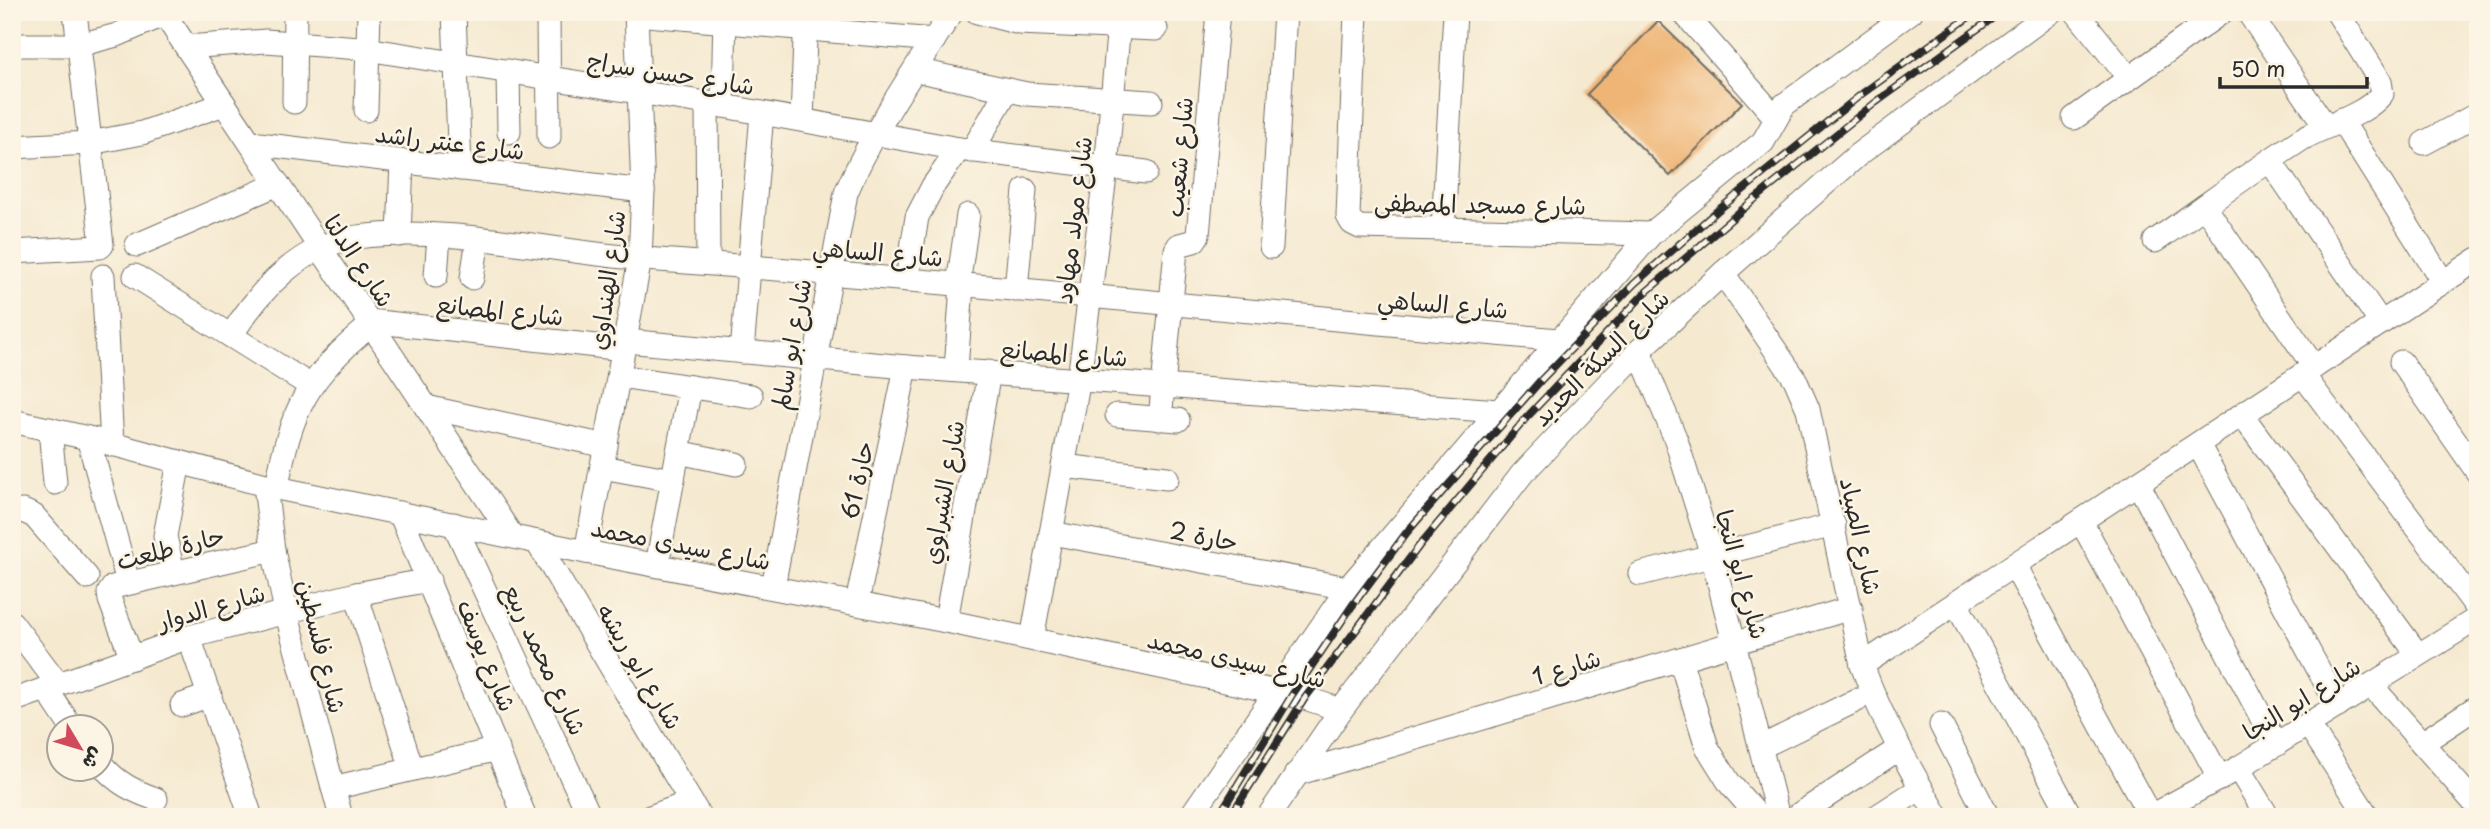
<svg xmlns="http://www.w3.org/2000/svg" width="2490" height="829" viewBox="0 0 2490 829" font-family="'Playpen Sans','Playpen Sans Arabic',sans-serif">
<rect width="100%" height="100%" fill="#fcf5e5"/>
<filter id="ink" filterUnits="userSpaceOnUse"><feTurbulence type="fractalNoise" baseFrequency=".0143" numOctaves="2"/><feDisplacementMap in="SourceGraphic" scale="14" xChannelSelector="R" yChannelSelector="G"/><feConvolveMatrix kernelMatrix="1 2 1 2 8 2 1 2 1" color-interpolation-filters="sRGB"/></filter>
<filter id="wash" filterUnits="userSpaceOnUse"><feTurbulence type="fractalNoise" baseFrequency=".00686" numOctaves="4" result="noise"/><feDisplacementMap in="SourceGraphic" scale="28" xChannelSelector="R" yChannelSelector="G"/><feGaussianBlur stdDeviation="1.57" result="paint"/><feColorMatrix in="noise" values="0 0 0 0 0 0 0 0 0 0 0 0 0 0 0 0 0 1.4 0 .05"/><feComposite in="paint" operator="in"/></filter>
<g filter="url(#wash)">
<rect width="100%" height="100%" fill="#f5e9d0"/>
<g id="blocks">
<!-- building -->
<path fill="#efb576" d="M1658,21l84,82 -72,73 -83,-82z"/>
</g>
</g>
<g filter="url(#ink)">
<use href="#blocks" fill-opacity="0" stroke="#726e65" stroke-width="2"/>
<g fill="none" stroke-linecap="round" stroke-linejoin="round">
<!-- minor casing -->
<g stroke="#726e65" stroke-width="25">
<g id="minor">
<path d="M75,12l27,233"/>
<path d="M163,12l349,524"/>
<path d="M454,12l6,157"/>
<path d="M548,12l1,125"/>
<path d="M977,12l42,11 137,6"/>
<path d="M1356,12l-8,204 4,7 8,4 291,7"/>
<path d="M1683,12l93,106"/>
<path d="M2076,12l53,66"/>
<path d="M2248,12l78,115"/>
<path d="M636,14l298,26"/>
<path d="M12,45h67l38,-10 48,-21"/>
<path d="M187,47l79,-6 94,7 347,55 252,46 187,23"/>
<path d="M915,70l112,24 124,8"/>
<path d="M508,71l1,61"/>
<path d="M294,102l1,-90"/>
<path d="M707,103l1,160"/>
<path d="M723,106l2,-94"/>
<path d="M366,110l3,-98"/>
<path d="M2074,118l148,-106"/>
<path d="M802,120l4,-108"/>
<path d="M2341,120l102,162"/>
<path d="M251,143l392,48"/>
<path d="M2424,143l54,-29"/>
<path d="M12,147l78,-4 52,-10 82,-29"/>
<path d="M972,151l35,-61"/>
<path d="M2270,161l111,162"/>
<path d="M2205,207l109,160"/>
<path d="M1443,229l12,-217"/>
<path d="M399,235l3,-73"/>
<path d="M2155,241c49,-34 97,-70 147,-102 25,-15 61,-22 80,-45l-2,-13 -43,-69"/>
<path d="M137,245l141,-61"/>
<path d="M1271,247l14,-235"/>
<path d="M12,252l88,-5"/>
<path d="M1723,273l72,106 13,30 54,256c19,53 48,104 76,152"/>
<path d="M103,276l9,169"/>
<path d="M135,276l176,110"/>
<path d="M436,276l3,-40"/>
<path d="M472,278l6,-39"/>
<path d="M907,280l10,-63 16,-31 26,-37"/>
<path d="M958,285l10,-70"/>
<path d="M1016,290l9,-100"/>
<path d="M369,321l255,28"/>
<path d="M231,336c28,-46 70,-91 126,-99 96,-12 193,15 288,22 305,22 610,53 915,81"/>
<path d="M626,341l280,26 593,44"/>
<path d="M1639,351l37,89 36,115 66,262"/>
<path d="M742,352l20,-239"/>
<path d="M2401,362l77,111"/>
<path d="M956,370l6,-85"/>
<path d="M2303,375l175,234"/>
<path d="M619,376l132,20"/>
<path d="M426,407l180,39"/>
<path d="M1117,415l61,5"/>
<path d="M2242,415l176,240"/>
<path d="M1160,419l16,-169 3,-5 15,-4 4,-6 20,-223"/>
<path d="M12,421l85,19 180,48 309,64 360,69 359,77 36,12"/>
<path d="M50,429l5,54"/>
<path d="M88,438l40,144"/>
<path d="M2198,444l140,262"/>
<path d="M678,452l58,12"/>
<path d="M1063,466l104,12"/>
<path d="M602,467l71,13"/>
<path d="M2138,483l138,262"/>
<path d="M265,485l8,65 13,61 55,206"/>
<path d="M277,488c12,-78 33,-114 94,-163"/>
<path d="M12,512l11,-1 11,5 53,61"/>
<path d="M400,513l125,304"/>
<path d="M2081,521l139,258"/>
<path d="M454,524l136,293"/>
<path d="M1051,533l297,55"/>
<path d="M537,542l163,275"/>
<path d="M586,552l54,-293 3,-68 -7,-179"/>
<path d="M657,565l33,-178"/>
<path d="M2014,565l136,251"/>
<path d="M173,572l-8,-36 14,-74"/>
<path d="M1640,574l194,-49"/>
<path d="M773,587l73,-394c25,-60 70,-126 106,-181"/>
<path d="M356,594l56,175"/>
<path d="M857,603l49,-236"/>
<path d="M1956,603l115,214"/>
<path d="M946,621l43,-249"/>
<path d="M12,623l46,61"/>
<path d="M189,637l62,180"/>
<path d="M1032,639l47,-260 27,-210 14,-157"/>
<path d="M132,658l-22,-58 -1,-7 4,-6 160,-37"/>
<path d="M1680,659l27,88 23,37 29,33"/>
<path d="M1862,665l616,-406"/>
<path d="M2371,685l107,122"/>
<path d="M46,689l26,39"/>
<path d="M12,701l177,-64 167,-43 73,-14"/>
<path d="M182,705l28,-10"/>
<path d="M2308,724l60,93"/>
<path d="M1941,725l47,92"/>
<path d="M2422,743l56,-37"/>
<path d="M1761,747l96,-47"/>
<path d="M102,765c15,18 31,26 54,34"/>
<path d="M2238,768l30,49"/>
<path d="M1296,774l555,-166"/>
<path d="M333,788l165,-39"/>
<path d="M650,817l41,-15"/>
<path d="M1190,817l158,-229 303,-354 112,-92 21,-37 127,-93"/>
<path d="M1268,817l73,-107 181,-236 117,-123 84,-78 136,-119 192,-142"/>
<path d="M1795,817l105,-69"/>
<path d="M1876,817l45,-29"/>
<path d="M2149,817l89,-49 240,-150"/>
</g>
</g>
<!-- minor -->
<use href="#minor" stroke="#fff" stroke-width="23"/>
<!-- rail casing -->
<g stroke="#2b2b2b" stroke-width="8">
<g id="rail">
<path d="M1218,817l74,-122 60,-89 55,-74 134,-152 93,-96 83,-73 146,-118 113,-81"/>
<path d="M1230,817l75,-119 114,-152 108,-129 118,-124 105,-90 125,-100 126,-91"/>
</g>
</g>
<!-- rail -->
<use href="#rail" stroke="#fcf5e5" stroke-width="5" stroke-dasharray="16" stroke-linecap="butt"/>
</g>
</g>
<g text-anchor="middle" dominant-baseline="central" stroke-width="5" stroke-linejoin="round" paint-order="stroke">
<!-- street labels -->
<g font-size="24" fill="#2b2b2b" stroke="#fcf5e5">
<text transform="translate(671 72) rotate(9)">شارع حسن سراج</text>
<text transform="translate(450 141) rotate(7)">شارع عنتر راشد</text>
<text transform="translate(1178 157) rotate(-85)">شارع شعيب</text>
<text transform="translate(1480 203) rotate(1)">شارع مسجد المصطفى</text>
<text transform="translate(1072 220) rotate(-83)">شارع مولد مهاود</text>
<text transform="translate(878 251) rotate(5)">شارع الساهي</text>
<text transform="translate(360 260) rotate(56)">شارع الدلتا</text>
<text transform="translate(606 280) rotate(-82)">شارع الهنداوي</text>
<text transform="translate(1443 303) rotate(5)">شارع الساهي</text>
<text transform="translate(500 309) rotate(6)">شارع المصانع</text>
<text transform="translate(790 344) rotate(-80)">شارع ابو سالم</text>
<text transform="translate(1064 352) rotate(4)">شارع المصانع</text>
<text transform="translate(1600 357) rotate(-45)">شارع السكة الحديد</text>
<text transform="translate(856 480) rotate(-78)">حارة 61</text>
<text transform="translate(942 492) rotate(-80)">شارع الشبراوي</text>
<text transform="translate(1204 535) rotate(11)">حارة 2</text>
<text transform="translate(1862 536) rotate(78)">شارع الصياد</text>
<text transform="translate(681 543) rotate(11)">شارع سيدى محمد</text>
<text transform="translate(170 547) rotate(-14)">حارة طلعت</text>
<text transform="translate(1743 574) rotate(74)">شارع ابو النجا</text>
<text transform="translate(211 606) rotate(-16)">شارع الدوار</text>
<text transform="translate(323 646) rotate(76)">شارع فلسطين</text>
<text transform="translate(488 655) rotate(68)">شارع يوسف</text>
<text transform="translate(1237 658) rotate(13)">شارع سيدى محمد</text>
<text transform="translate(546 659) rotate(65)">شارع محمد ربيع</text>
<text transform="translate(641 666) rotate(59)">شارع ابو ريشه</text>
<text transform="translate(1566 666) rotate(-17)">شارع 1</text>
<text transform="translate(2301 698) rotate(-32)">شارع ابو النجا</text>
</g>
</g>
<!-- margin -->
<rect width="2490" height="829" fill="none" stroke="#fcf5e5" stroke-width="42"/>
<!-- north arrow -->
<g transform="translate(80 748) rotate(128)"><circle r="33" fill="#fcf5e5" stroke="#a8a49b" stroke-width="2"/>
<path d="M0-5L12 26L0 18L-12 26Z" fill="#d1495b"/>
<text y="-10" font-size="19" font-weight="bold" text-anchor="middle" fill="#2b2b2b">ش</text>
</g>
<!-- scale -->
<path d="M2220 77v10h147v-10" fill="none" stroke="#2b2b2b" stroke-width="3.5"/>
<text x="2231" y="77" font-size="21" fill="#2b2b2b" stroke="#fcf5e5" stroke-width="5" paint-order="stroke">50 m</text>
</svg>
